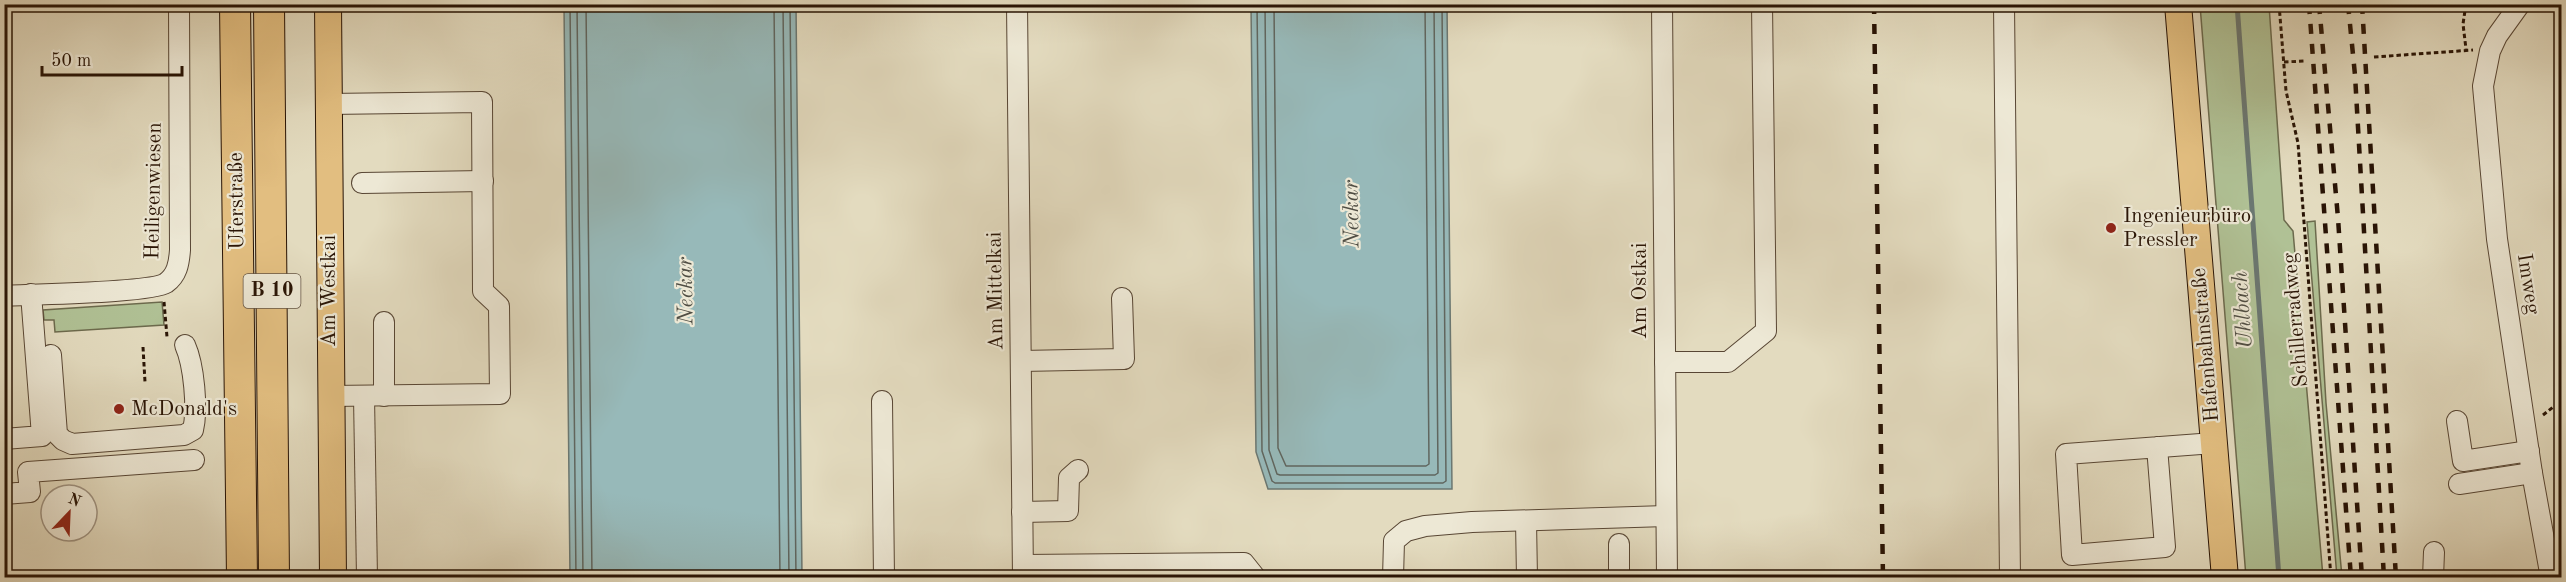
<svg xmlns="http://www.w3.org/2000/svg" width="2566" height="582" viewBox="0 0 2566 582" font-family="'Old Standard TT',serif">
<rect width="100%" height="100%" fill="#e3dbbf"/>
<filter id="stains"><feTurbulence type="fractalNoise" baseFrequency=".00333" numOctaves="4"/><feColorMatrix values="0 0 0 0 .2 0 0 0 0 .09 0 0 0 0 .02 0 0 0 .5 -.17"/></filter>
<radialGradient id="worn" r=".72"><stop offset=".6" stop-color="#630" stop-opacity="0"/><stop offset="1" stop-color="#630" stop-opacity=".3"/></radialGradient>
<!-- green -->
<g fill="#b0c195" stroke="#6c6a4d" stroke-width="1.5">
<path d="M2200,5h69l15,215 9,11 30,346h-77z"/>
<path d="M2315,221l11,182 16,174h-5l-30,-355z"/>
<path d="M162,302l2,23 -109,7 -1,-12h-10l-1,-10z"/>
</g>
<!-- water -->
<g fill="#97b9b9" stroke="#6b7771" stroke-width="1.5">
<path d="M564,5h232l6,572h-232z"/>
<path d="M1251,5h196l5,484h-184l-12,-37z"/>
</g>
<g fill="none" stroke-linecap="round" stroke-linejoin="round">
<!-- shore -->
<g stroke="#60665f" stroke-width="1.5">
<path d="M570,4l6,574"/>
<path d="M577,4l6,574"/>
<path d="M586,4l6,574"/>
<path d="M774,4l6,574"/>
<path d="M783,4l6,574"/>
<path d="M790,4l6,574"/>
<path d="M1257,4l5,447 10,30 3,2h168l3,-2 -4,-477"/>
<path d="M1265,4l4,446 8,24 3,1h155l3,-2 -4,-469"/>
<path d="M1274,4l4,444 8,18h140l3,-2 -4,-460"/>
</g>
<!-- stream -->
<path stroke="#6b7771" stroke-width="5" d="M2237,4l42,574"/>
<!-- minor casing -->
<g stroke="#584634" stroke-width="22">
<g id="minor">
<path d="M1017,4l6,574"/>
<path d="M1662,4l5,574"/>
<path d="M2004,4l6,574"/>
<path d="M2520,4l-23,32 -7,15 -7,35 14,153 35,234 19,105"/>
<path d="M328,104l154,-2 1,189 16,15 1,88 -170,2"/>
<path d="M362,183l121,-2"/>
<path d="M4,296c27,-2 146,-3 162,-13 11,-8 13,-19 14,-33l-1,-246"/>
<path d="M384,322v74"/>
<path d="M51,355l6,79 6,6 9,4 112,-9 9,-5c5,-21 1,-65 -8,-85"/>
<path d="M1021,361l103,-2 -2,-61"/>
<path d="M1665,362h63l38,-31 -4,-327"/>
<path d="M364,396l3,182"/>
<path d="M882,401l2,177"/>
<path d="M2457,421l6,40 66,-10"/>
<path d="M4,439l38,-3 -11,-142"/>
<path d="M2157,447l8,100 -93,8 -6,-101 148,-11"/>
<path d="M2459,484l73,-11"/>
<path d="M4,494l26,-2 -2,-20 166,-12"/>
<path d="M1022,512l46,-1 1,-33 9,-8"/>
<path d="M1526,521l1,57"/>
<path d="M1023,565l221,-2 12,15"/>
<path d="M1393,578l1,-37 12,-10 19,-5 47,-4 194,-6"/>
<path d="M1619,578v-34"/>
<path d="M2433,578l1,-26"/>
</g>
</g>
<!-- major casing -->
<g stroke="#291405" stroke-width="28">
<g id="major">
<path d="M328,4l5,574"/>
<path d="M2178,4l47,574"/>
</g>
</g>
<!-- highway casing -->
<g stroke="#291405" stroke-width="32">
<g id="highway">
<path d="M235,4l7,574"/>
<path d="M269,4l5,574"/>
</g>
</g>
<!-- path -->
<g stroke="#291405" stroke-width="3" stroke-dasharray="4.5 3" stroke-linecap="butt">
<path d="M2279,4l7,87 12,52 33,435"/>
<path d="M2466,4l-3,20 3,25"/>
<path d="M2374,57l99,-7"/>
<path d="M2284,62l20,-1"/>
<path d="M164,302l3,35"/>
<path d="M143,347l2,35"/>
<path d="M2543,415l19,-15"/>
</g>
<!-- minor -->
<use href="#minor" stroke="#ede8d5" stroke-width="20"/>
<!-- major -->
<use href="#major" stroke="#e2be80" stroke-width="26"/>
<!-- highway -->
<use href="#highway" stroke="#e2be80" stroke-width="30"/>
<!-- rail -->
<g stroke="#291405" stroke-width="4.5" stroke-dasharray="10 10" stroke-linecap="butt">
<path d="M1874,4l9,574"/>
<path d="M2309,4l42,574"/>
<path d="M2319,4l19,214 24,360"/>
<path d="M2348,4l7,71 29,503"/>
<path d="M2362,4l34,574"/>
</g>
</g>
<!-- markers -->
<g fill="#8f2418" stroke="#ede8d5" stroke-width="2">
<circle cx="2111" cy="228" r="6"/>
<circle cx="119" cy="409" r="6"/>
</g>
<g text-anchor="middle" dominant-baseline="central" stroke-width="4.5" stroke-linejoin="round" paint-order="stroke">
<!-- shield labels -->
<rect fill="#ede8d5" stroke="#645443" stroke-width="1.5" x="243.5" y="274" width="57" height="34" rx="4.5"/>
<g font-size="20" font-weight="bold" fill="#291405">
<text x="272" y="291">B 10</text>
</g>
<!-- street labels -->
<g font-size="21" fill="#291405" stroke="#ede8d5">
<text transform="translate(154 191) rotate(-89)">Heiligenwiesen</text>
<text transform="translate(237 201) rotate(-91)">Uferstraße</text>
<text transform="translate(2528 284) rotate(81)">Imweg</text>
<text transform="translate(329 291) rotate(-90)">Am Westkai</text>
<text transform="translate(996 291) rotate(-91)">Am Mittelkai</text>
<text transform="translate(1640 291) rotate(-90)">Am Ostkai</text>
<text transform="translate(2296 320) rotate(-95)">Schillerradweg</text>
<text transform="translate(2206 345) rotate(-95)">Hafenbahnstraße</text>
</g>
<!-- poi labels -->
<g font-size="21" fill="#291405" stroke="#ede8d5" text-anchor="start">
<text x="2123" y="216">Ingenieurbüro<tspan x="2123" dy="24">Pressler</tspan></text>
<text x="131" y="409">McDonald's</text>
</g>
<!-- water labels -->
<g font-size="22" font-style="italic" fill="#504e44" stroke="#ede8d5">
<text transform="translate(1352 214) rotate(-91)">Neckar</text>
<text transform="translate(686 291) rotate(-91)">Neckar</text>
<text transform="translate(2243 310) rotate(-94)">Uhlbach</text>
</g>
</g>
<!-- margin -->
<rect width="2566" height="582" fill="none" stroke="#e3dbbf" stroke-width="24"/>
<rect x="6" y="6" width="2554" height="570" fill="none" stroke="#291405" stroke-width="3"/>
<rect x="12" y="12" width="2542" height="558" fill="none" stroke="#291405" stroke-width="1.5"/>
<!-- north arrow -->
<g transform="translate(69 513) rotate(23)"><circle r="28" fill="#ede8d5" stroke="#9f9382" stroke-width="1.5"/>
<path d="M0-4.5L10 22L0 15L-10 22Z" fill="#8f2418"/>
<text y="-9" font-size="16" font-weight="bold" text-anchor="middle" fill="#291405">N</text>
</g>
<!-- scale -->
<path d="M42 66v9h140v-9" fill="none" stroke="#291405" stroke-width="3"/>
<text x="51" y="66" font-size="18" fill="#291405" stroke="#ede8d5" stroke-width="4.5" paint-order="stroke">50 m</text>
<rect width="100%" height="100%" filter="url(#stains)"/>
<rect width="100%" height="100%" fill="url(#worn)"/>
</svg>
